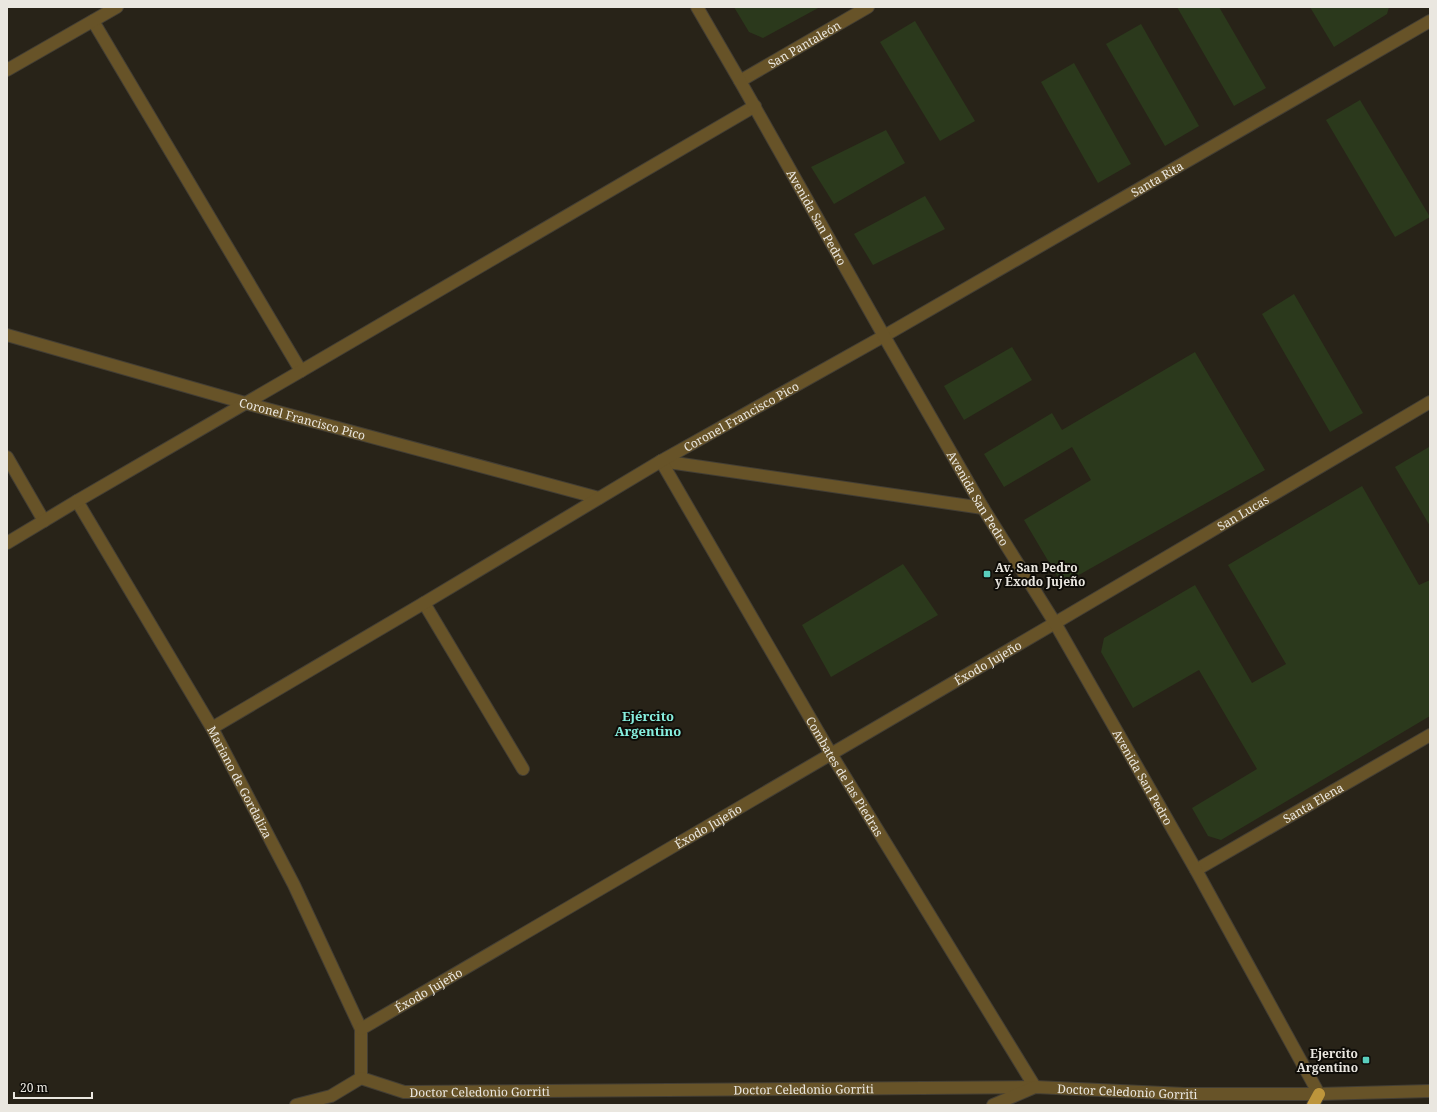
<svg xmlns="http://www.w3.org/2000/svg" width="1437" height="1112" viewBox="0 0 1437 1112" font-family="'Noto Serif',serif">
<rect width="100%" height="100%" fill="#282318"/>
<!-- green -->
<g fill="#2b391c">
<path d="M734,7h86l-57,31 -14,-6z"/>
<path d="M1177,7h42l47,81 -32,18z"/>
<path d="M1310,7h79l-2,7 -53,33z"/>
<path d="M915,21l60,100 -35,20 -60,-99z"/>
<path d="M1141,24l58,102 -34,20 -59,-102z"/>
<path d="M1074,63l57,101 -33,19 -57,-101z"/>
<path d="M1360,100l70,117 -35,20 -69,-117z"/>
<path d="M886,130l19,33 -71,41 -23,-37z"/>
<path d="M925,196l20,33 -72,36 -19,-31z"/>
<path d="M1294,294l69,119 -33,19 -68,-118z"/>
<path d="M1012,347l20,33 -68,40 -20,-34z"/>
<path d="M1195,352l70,118 -195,110 -13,-4 -33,-56 67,-40 -19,-33 -68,40 -20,-33 68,-41 10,17z"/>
<path d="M1429,447l1,2v77l-35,-59z"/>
<path d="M1362,486l57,99 11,-5v136l-209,124 -13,-4 -16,-28 65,-39 -58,-99 -66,38 -32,-56 3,-14 91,-53 57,98 34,-19 -58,-99z"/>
<path d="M903,564l35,51 -107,62 -29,-52z"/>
</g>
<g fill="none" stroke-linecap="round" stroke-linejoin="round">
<!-- service casing -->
<g stroke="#433e34" stroke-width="14">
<path id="service" d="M661,461l322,47"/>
</g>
<!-- minor casing -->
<g stroke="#433e34" stroke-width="14">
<g id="minor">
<path d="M93,21l208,350"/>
<path d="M7,70l110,-63"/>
<path id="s1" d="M740,81l128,-74"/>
<path id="s2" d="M7,335l238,68 354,95"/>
<path d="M7,457l37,64"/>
<path id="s3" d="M661,461l170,293 204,333"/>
<path id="s4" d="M77,501l135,227 82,157 67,144v49"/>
<path d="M7,543l70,-42 224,-130 454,-265"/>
<path d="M424,603l99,166"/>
<path id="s5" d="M212,728l212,-125 237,-142 223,-125 546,-315"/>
<path id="s6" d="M1196,870l234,-135"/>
<path id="s7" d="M361,1029l694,-406 375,-221"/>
<path id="s8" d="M296,1105l35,-9 30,-18 43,14 630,-5"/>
</g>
</g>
<!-- tertiary casing -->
<g stroke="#433e34" stroke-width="14">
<g id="tertiary">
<path id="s9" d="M697,7l43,74 144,255 99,172 72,115 141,247 123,224"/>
<path id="s10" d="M993,1105l42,-18 150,7h134l111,-3"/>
</g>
</g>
<!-- motorway casing -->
<g stroke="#433e34" stroke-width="14">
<path id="motorway" d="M1313,1105l6,-11"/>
</g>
<!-- service -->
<use href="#service" stroke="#675328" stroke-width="12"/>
<!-- minor -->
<use href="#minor" stroke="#675328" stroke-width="12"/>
<!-- tertiary -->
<use href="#tertiary" stroke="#675328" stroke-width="12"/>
<!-- motorway -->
<use href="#motorway" stroke="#bd953b" stroke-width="12"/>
</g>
<!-- markers -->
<g fill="#5acebd" stroke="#0f0d08" stroke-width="1.5">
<rect x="983" y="570" width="8" height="8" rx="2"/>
<rect x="1362" y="1056" width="8" height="8" rx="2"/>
</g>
<g text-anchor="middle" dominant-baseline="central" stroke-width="4" stroke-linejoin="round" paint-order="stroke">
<!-- street labels -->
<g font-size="12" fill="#eae7e0" stroke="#0f0d08">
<text stroke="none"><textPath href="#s1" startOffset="74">San Pantaleón</textPath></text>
<text stroke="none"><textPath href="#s5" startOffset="1093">Santa Rita</textPath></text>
<text stroke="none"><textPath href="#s9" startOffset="242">Avenida San Pedro</textPath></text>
<text stroke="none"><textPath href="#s5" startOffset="614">Coronel Francisco Pico</textPath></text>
<text stroke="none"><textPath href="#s2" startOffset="307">Coronel Francisco Pico</textPath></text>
<text stroke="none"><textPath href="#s9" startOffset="566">Avenida San Pedro</textPath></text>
<text stroke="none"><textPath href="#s7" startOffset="1022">San Lucas</textPath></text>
<text stroke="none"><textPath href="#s7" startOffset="726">Éxodo Jujeño</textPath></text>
<text stroke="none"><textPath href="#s3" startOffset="365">Combates de las Piedras</textPath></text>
<text stroke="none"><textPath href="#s9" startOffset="890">Avenida San Pedro</textPath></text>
<text stroke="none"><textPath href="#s4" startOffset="325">Mariano de Gordaliza</textPath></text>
<text stroke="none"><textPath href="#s6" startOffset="135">Santa Elena</textPath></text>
<text stroke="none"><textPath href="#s7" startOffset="402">Éxodo Jujeño</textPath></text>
<text stroke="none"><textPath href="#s7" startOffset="78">Éxodo Jujeño</textPath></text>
<text stroke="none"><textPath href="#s8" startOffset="516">Doctor Celedonio Gorriti</textPath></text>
<text stroke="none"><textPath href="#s8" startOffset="192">Doctor Celedonio Gorriti</textPath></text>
<text stroke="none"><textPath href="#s10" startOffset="138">Doctor Celedonio Gorriti</textPath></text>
</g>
<!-- poi labels -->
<g font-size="12" font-weight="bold" fill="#eae7e0" stroke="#0f0d08" text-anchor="start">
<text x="995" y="567">Av. San Pedro<tspan x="995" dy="14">y Éxodo Jujeño</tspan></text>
<text x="1358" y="1053" text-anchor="end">Ejercito<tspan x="1358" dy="14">Argentino</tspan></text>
</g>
<!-- neighbourhood labels -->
<g font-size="13" font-weight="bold" fill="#87efdf" stroke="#0f0d08">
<text x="648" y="716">Ejército<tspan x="648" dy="15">Argentino</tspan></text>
</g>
</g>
<!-- border -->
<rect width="1437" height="1112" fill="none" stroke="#eae7e0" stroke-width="16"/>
<!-- scale -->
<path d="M14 1092v6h78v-6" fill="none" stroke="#eae7e0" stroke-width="2"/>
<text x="20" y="1092" font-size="12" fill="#eae7e0" stroke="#0f0d08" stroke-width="3" paint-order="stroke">20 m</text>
</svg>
